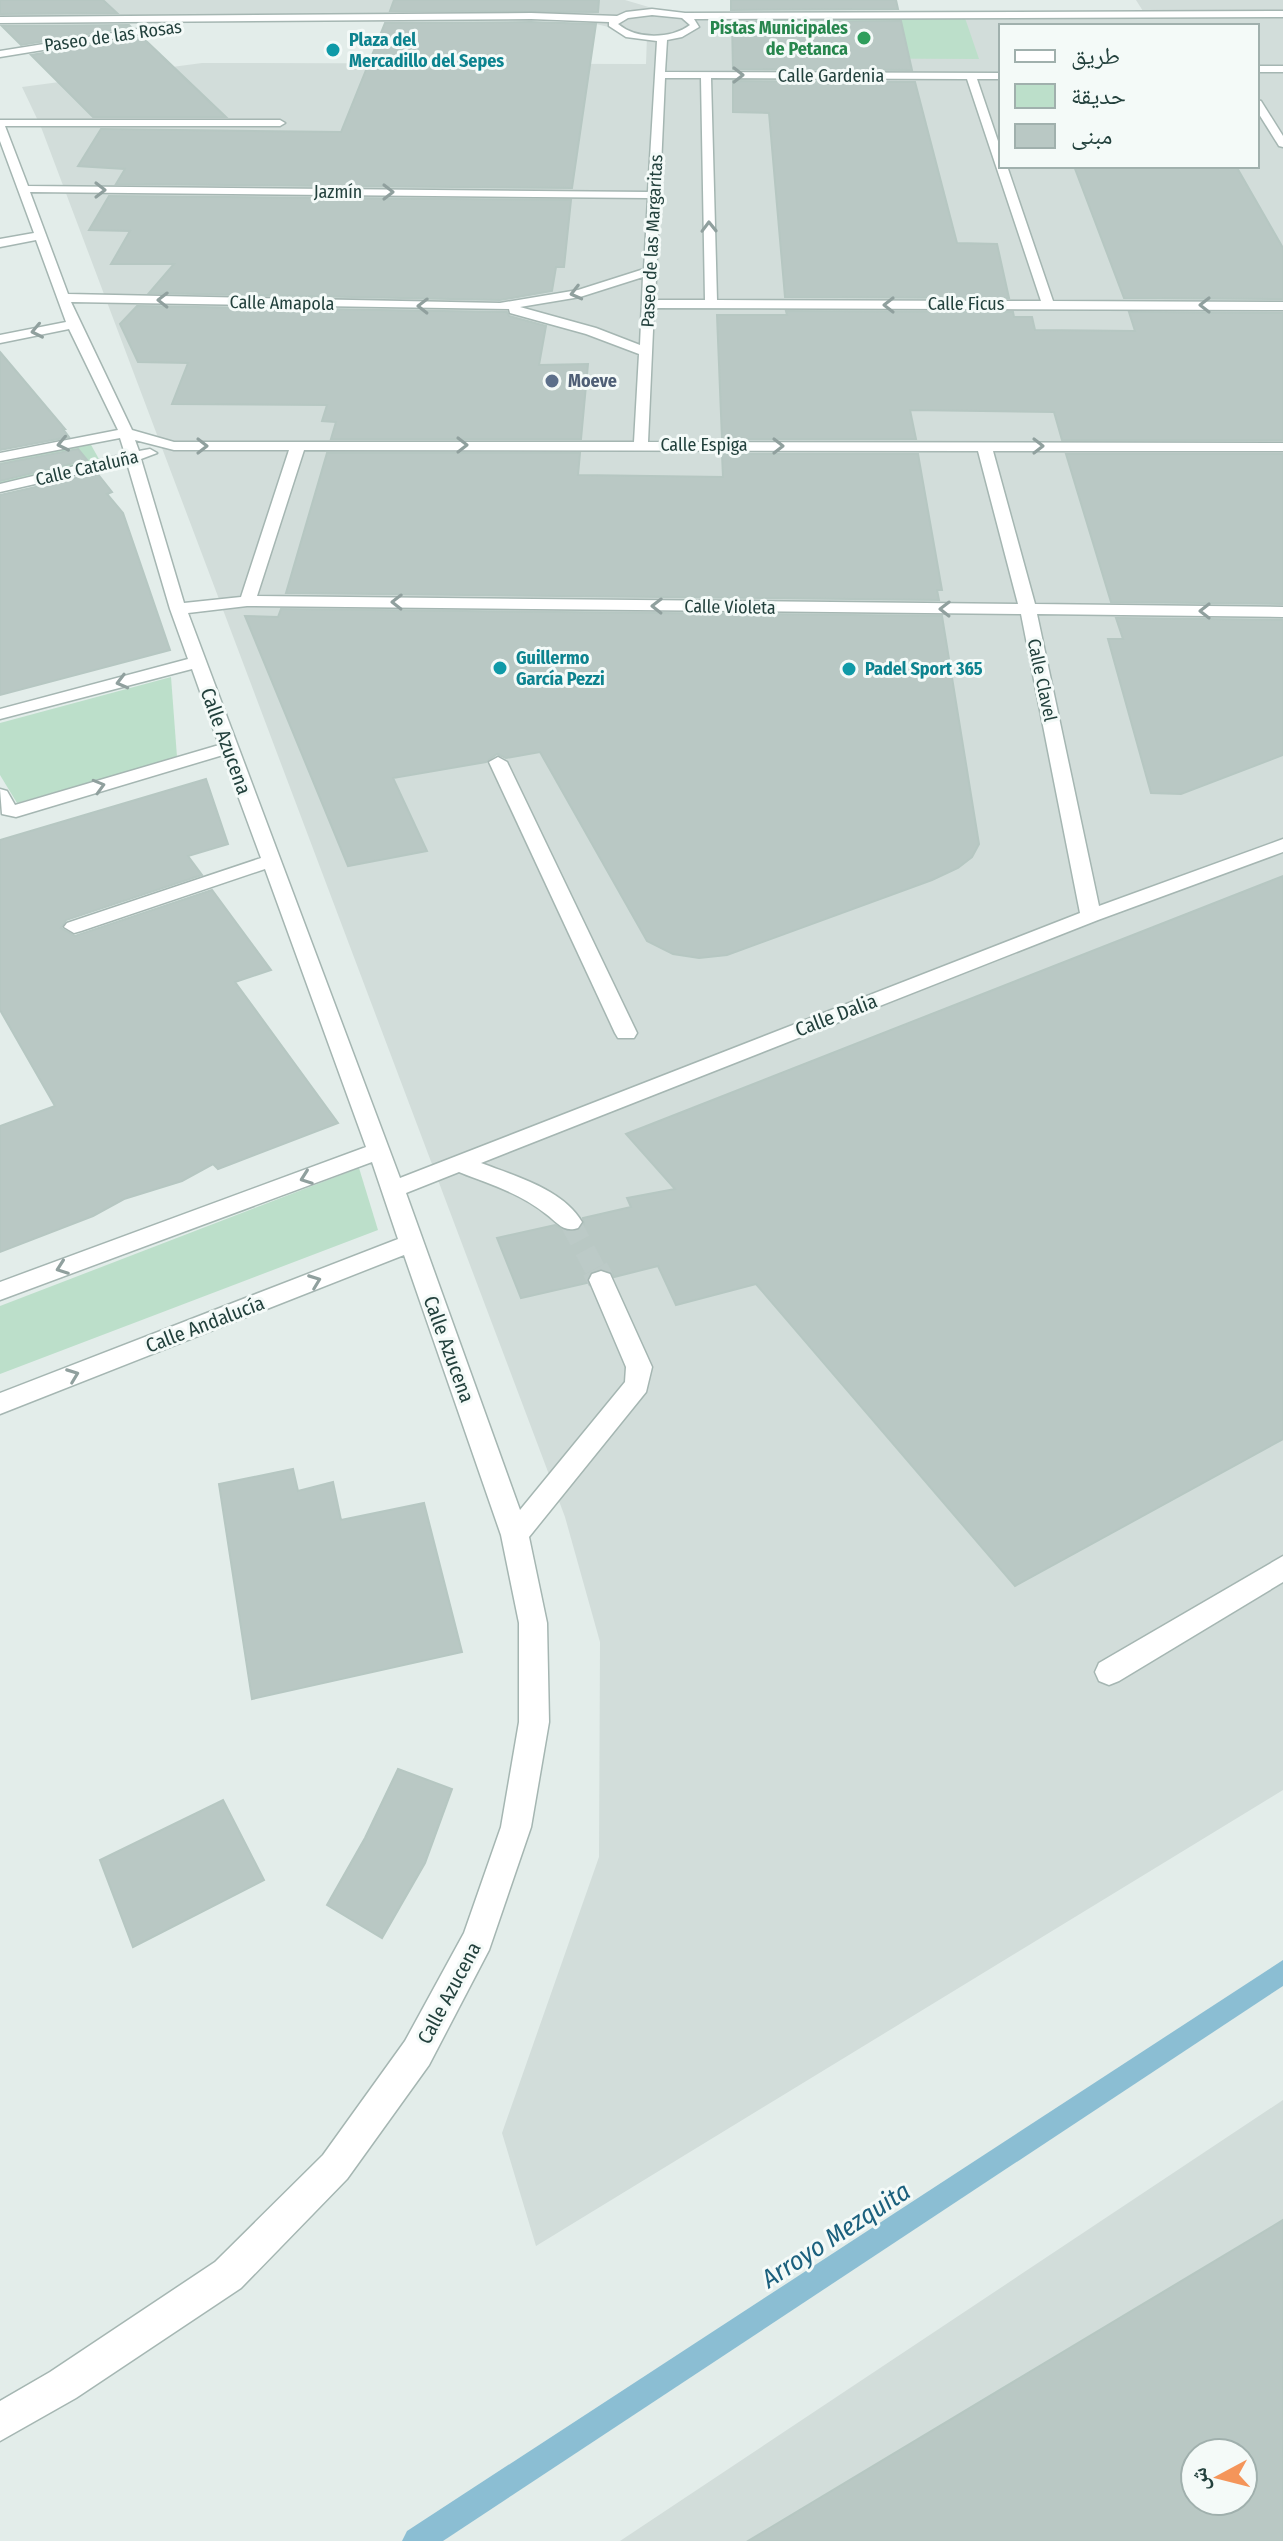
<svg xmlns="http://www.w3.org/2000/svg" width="1283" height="2541" viewBox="0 0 1283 2541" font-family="'Fira Sans Condensed','Noto Naskh Arabic',sans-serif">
<rect width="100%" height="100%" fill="#e3edea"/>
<!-- built -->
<g fill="#d2ddda" fill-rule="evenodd">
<path d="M0,0h625l61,18 462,1 -12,-19h147v1790l-747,456 -34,-113 97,-276 1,-215 -35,-125 -524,-1390 -19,-40 180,-24 444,1 1,-28 -64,-15 -245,-6 -338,2zM1001,26h256v140h-256z"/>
<path d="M1283,2100v441h-663zM1195,2453h48v48h-48z"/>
</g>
<!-- green -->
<g fill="#bcdfca">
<path d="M755,18h210l14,41 -222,-1z"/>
<path d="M90,443l10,18 -100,23v-21z"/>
<path d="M171,677l6,80 -160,46 -17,-28v-52z"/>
<path d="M359,1168l19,62 -378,144v-68z"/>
</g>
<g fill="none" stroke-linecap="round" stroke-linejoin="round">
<!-- stream -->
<path fill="#8bbed3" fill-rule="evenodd" d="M1283,1960v26l-840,555h-41l5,-10z"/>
</g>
<!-- building -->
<g fill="#b9c8c4" stroke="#b6c7c2" stroke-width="2" fill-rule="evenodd">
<path d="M0,0h103l14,13 -117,1z"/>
<path d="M394,0h205l-1,12 -208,-1z"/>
<path d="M731,0h165l2,9 -167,1z"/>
<path d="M901,21l11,49 -179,-1 -1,-47z"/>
<path d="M531,22l65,2 -24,164 -456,-4 9,-15 -47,-3 23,-37 240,3 44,-109z"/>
<path d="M129,25l2,2 -110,18 -19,-19z"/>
<path d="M142,37l84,80h-133l-62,-62z"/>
<path d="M733,81l182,1 42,161 40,1 12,54 -224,-1 -16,-184 -36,-1z"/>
<path d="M1074,166h162l47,82v51l-159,-1z"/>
<path d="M109,196l462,4 -7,67h-8l-4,24 -52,9 -351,-7 25,-29h-63l19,-33 -41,-1z"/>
<path d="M137,306l370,6 2,4 37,10 -7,39 49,-1 -7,75h-250l5,-17 -14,-1 5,-16 -155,-1 16,-41 -50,-1 -18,-38z"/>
<path d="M786,311l227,1 1,5h18l3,13 100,1 -6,-19 154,1v127h-221l-8,-28 -144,-2 6,29h-194l-5,-124h70z"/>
<path d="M0,352l65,77h-2l6,8 -69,13z"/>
<path d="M78,449l9,11 -87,21v-17z"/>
<path d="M327,453h253l-2,22 145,2 -1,-23h196l24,136h-5l2,10 -653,-7z"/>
<path d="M1066,454h217v150l-172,-2z"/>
<path d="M97,473l15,19 -5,2 16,19 47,137 -170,45v-200z"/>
<path d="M281,609l661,7 37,228 -7,13 -14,11 -26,12 -205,75 -28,3 -26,-4 -26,-13 -107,-189 -34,6 -9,-4 -11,8 -93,16 34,73 -79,15 -103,-250 33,1z"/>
<path d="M1116,618l167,2v135l-102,39 -30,-1 -43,-154h15z"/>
<path d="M206,779l22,65 -40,12 14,19 -136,45 -5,8 14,8 137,-46 59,80 -36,12 103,141 -120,46 -5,-5 -31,17 -58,18 -31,17 -93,36v-126l55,-20 -55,-96v-170z"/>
<path d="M1283,876v563l-268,147 -259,-302 -80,21 -18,-39 -44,11 -3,-6 -11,-3 -11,5 -2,10 -66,15 -24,-60 58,-13 12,7 12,-1 5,-7 -1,-6 48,-11 -4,-9 48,-9 -49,-55z"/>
<path d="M293,1469l5,22 35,-9 8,38 83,-17 38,149 -210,47 -33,-215z"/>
<path d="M398,1769l54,20 -27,74 -43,75 -55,-33 38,-67z"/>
<path d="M223,1800l41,80 -131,67 -33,-87z"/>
<path d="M1283,2220v321h-535zM1195,2453h48v48h-48z"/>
</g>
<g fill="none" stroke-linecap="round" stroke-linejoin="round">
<!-- minor-tunnel-far1 -->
<path stroke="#bccac7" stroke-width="21" stroke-dasharray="21 11" stroke-linecap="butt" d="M570,1222l26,49"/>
<!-- minor-tunnel -->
<path stroke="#bccac7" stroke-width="27" stroke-dasharray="27 14" stroke-linecap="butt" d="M595,1269l6,11"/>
<!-- minor casing -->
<g stroke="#a5b6b2" stroke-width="3">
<g id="minor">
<path d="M652,9l33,4 598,-2v6l-589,2 5,8 -17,10 -15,3 -2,32 336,1v6h-24l24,71v16h6l46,135 230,1v8l-629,-2 -6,134 635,1v8h-290l42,153 248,3v10l-246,-3 62,292 184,-67v13l-185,68 -617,243c34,13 82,26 101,59l-4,6c-15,5 -21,-6 -32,-14 -26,-21 -57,-30 -87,-42l-53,21 114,317 105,-128 1,-15 -37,-87 3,-6 9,-3 9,3 42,93 -6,25 -117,145 18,86 2,99 -18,105 -42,123 -60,115 -82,114 -106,109 -165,110 -76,43v-40l50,-29 165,-110 108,-107 82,-114 59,-108 37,-106 18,-105v-99l-18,-88 -97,-280 -404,159v-21l398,-154 -26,-77 -372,138v-18l366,-135 -101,-278 -184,62 -7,2 -10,-6 3,-4 194,-65 -38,-103 -207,62 -14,-3 -2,-25 7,2 8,14 204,-60 -27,-76 -192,50v-10l188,-50 -18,-50 -43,-146 -127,29v-8l125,-30 -5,-16 -120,23v-8l118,-23 -49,-101 -69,14v-8l66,-13 -30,-82 -36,7v-8l34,-6 -34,-92v-21h280l5,3 -5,3h-275l23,60 620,6 9,-151 -31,-4 -17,-11v-4l-78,-3 -531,4v-6l531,-4 86,3 9,-4zM652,15l30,3 8,7c-19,14 -53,15 -72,-1l10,-6zM665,78h36l4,222h-50zM711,78l256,1 74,222 -324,-1zM30,192l618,6 -4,71 -66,21 -78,13 -432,-9zM643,277l-3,68 -44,-17 -76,-21 60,-10zM71,302l438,7 1,4 76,21 53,20 -5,88h-460l-42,-12zM135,440l39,10h115l-48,147 -57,6 -43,-144 16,-6 -7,-4 -11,2zM304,450l674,1 40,153 -761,-8zM247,606l774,8 59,299 -680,265 -212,-565z"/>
<path d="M144,28l3,5 -147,24v-6z"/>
<rect x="1257" y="66" width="26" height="6"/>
<path d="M1257,100l4,1 22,35v11l-4,-1 -22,-35z"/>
<path d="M498,757l9,5 130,271 -3,5h-16l-3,-5 -126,-271z"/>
<path d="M1283,1556v26l-164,99 -10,4 -10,-4 -4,-9 4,-9z"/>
</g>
</g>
<!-- minor -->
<use href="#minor" fill="#fff" fill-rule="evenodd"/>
</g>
<!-- one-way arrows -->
<defs><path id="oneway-chevron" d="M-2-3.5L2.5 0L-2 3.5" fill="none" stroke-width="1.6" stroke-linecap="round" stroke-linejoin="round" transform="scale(2)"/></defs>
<g stroke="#90a09e">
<use href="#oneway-chevron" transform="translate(738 75)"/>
<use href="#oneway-chevron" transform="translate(100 190)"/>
<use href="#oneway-chevron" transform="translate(388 192)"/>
<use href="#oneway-chevron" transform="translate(709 227) rotate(-91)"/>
<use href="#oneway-chevron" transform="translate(576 293) rotate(166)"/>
<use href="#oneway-chevron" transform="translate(163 300) rotate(-179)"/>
<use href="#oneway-chevron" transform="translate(889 305) rotate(180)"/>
<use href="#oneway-chevron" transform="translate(1205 305) rotate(-180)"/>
<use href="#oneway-chevron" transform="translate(423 306) rotate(-179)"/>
<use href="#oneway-chevron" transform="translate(37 331) rotate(168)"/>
<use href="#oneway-chevron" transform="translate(63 444) rotate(168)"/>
<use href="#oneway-chevron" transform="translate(462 445)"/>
<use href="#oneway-chevron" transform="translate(202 446)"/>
<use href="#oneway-chevron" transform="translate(778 446)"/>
<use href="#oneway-chevron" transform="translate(1038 446)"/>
<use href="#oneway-chevron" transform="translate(397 602) rotate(-179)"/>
<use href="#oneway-chevron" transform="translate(657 606) rotate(-179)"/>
<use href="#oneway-chevron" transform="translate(945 609) rotate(-179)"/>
<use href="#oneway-chevron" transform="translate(1205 611) rotate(-180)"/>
<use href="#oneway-chevron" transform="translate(122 682) rotate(165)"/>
<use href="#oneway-chevron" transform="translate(99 786) rotate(-16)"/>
<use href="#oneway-chevron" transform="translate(306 1178) rotate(160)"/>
<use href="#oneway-chevron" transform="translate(62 1268) rotate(160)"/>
<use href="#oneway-chevron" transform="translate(315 1281) rotate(-21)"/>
<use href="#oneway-chevron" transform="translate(73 1375) rotate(-21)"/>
</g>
<!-- markers -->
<circle fill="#2e9e5b" stroke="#f4faf8" stroke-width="3" cx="864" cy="38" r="8"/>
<g fill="#0f9aa8" stroke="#f4faf8" stroke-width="3">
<circle cx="333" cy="50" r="8"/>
<circle cx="500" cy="668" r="8"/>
<circle cx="849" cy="669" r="8"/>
</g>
<circle fill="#5c6f8a" stroke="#f4faf8" stroke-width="3" cx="552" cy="381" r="8"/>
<g text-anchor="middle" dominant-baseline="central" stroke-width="6" stroke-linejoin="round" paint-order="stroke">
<!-- far-leisure labels -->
<g font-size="18" font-weight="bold" fill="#27864d" stroke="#f4faf8" text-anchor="end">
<text x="848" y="28">Pistas Municipales<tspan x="848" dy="21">de Petanca</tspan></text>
</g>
<!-- far-street labels -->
<g font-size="18" fill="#22403c" stroke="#f4faf8">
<text transform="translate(113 36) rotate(-8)">Paseo de las Rosas</text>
<text x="831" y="76">Calle Gardenia</text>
<text x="338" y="192">Jazmín</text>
<text transform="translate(652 241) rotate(-87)">Paseo de las Margaritas</text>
<text transform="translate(282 303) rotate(1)">Calle Amapola</text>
<text x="966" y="304">Calle Ficus</text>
<text x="704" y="445">Calle Espiga</text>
<text transform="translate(87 468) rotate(-13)">Calle Cataluña</text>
<text transform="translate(730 607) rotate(1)">Calle Violeta</text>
<text transform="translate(1042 680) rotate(78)">Calle Clavel</text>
</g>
<!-- far-culture labels -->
<g font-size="18" font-weight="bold" fill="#0d838f" stroke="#f4faf8" text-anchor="start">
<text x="349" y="40">Plaza del<tspan x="349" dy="21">Mercadillo del Sepes</tspan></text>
<text x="516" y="658">Guillermo<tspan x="516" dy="21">García Pezzi</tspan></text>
<text x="865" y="669">Padel Sport 365</text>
</g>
<!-- far-service labels -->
<g font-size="18" font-weight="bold" fill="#4e5e75" stroke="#f4faf8" text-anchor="start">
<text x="568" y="381">Moeve</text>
</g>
<!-- street labels -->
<g font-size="20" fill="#22403c" stroke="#f4faf8">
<text transform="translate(226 741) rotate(70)">Calle Azucena</text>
<text transform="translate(836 1015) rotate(-21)">Calle Dalia</text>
<text transform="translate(205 1324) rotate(-21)">Calle Andalucía</text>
<text transform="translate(449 1349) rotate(70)">Calle Azucena</text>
<text transform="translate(449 1993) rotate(-62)">Calle Azucena</text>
</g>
<!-- near-water labels -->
<g font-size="26" font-style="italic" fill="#1b607d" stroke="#f4faf8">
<text transform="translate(836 2235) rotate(-33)">Arroyo Mezquita</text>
</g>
</g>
<!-- legend -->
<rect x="999" y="24" width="260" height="144" fill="#f4faf8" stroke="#a0b0ad" stroke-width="2"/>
<rect x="1015" y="50" width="40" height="12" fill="#ffffff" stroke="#a0b0ad" stroke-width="2"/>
<text x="1071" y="64" font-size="24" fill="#22403c">طريق</text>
<rect x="1015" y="84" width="40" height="24" fill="#bcdfca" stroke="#a0b0ad" stroke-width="2"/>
<text x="1071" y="104" font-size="24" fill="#22403c">حديقة</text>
<rect x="1015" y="124" width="40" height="24" fill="#b9c8c4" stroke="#a0b0ad" stroke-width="2"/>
<text x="1071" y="144" font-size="24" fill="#22403c">مبنى</text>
<!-- north arrow -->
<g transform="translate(1219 2477) rotate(263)"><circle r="38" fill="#f4faf8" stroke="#a0b0ad" stroke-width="2"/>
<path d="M0-6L14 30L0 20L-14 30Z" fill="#f4955a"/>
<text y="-12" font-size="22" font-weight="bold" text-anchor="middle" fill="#22403c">ش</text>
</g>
</svg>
